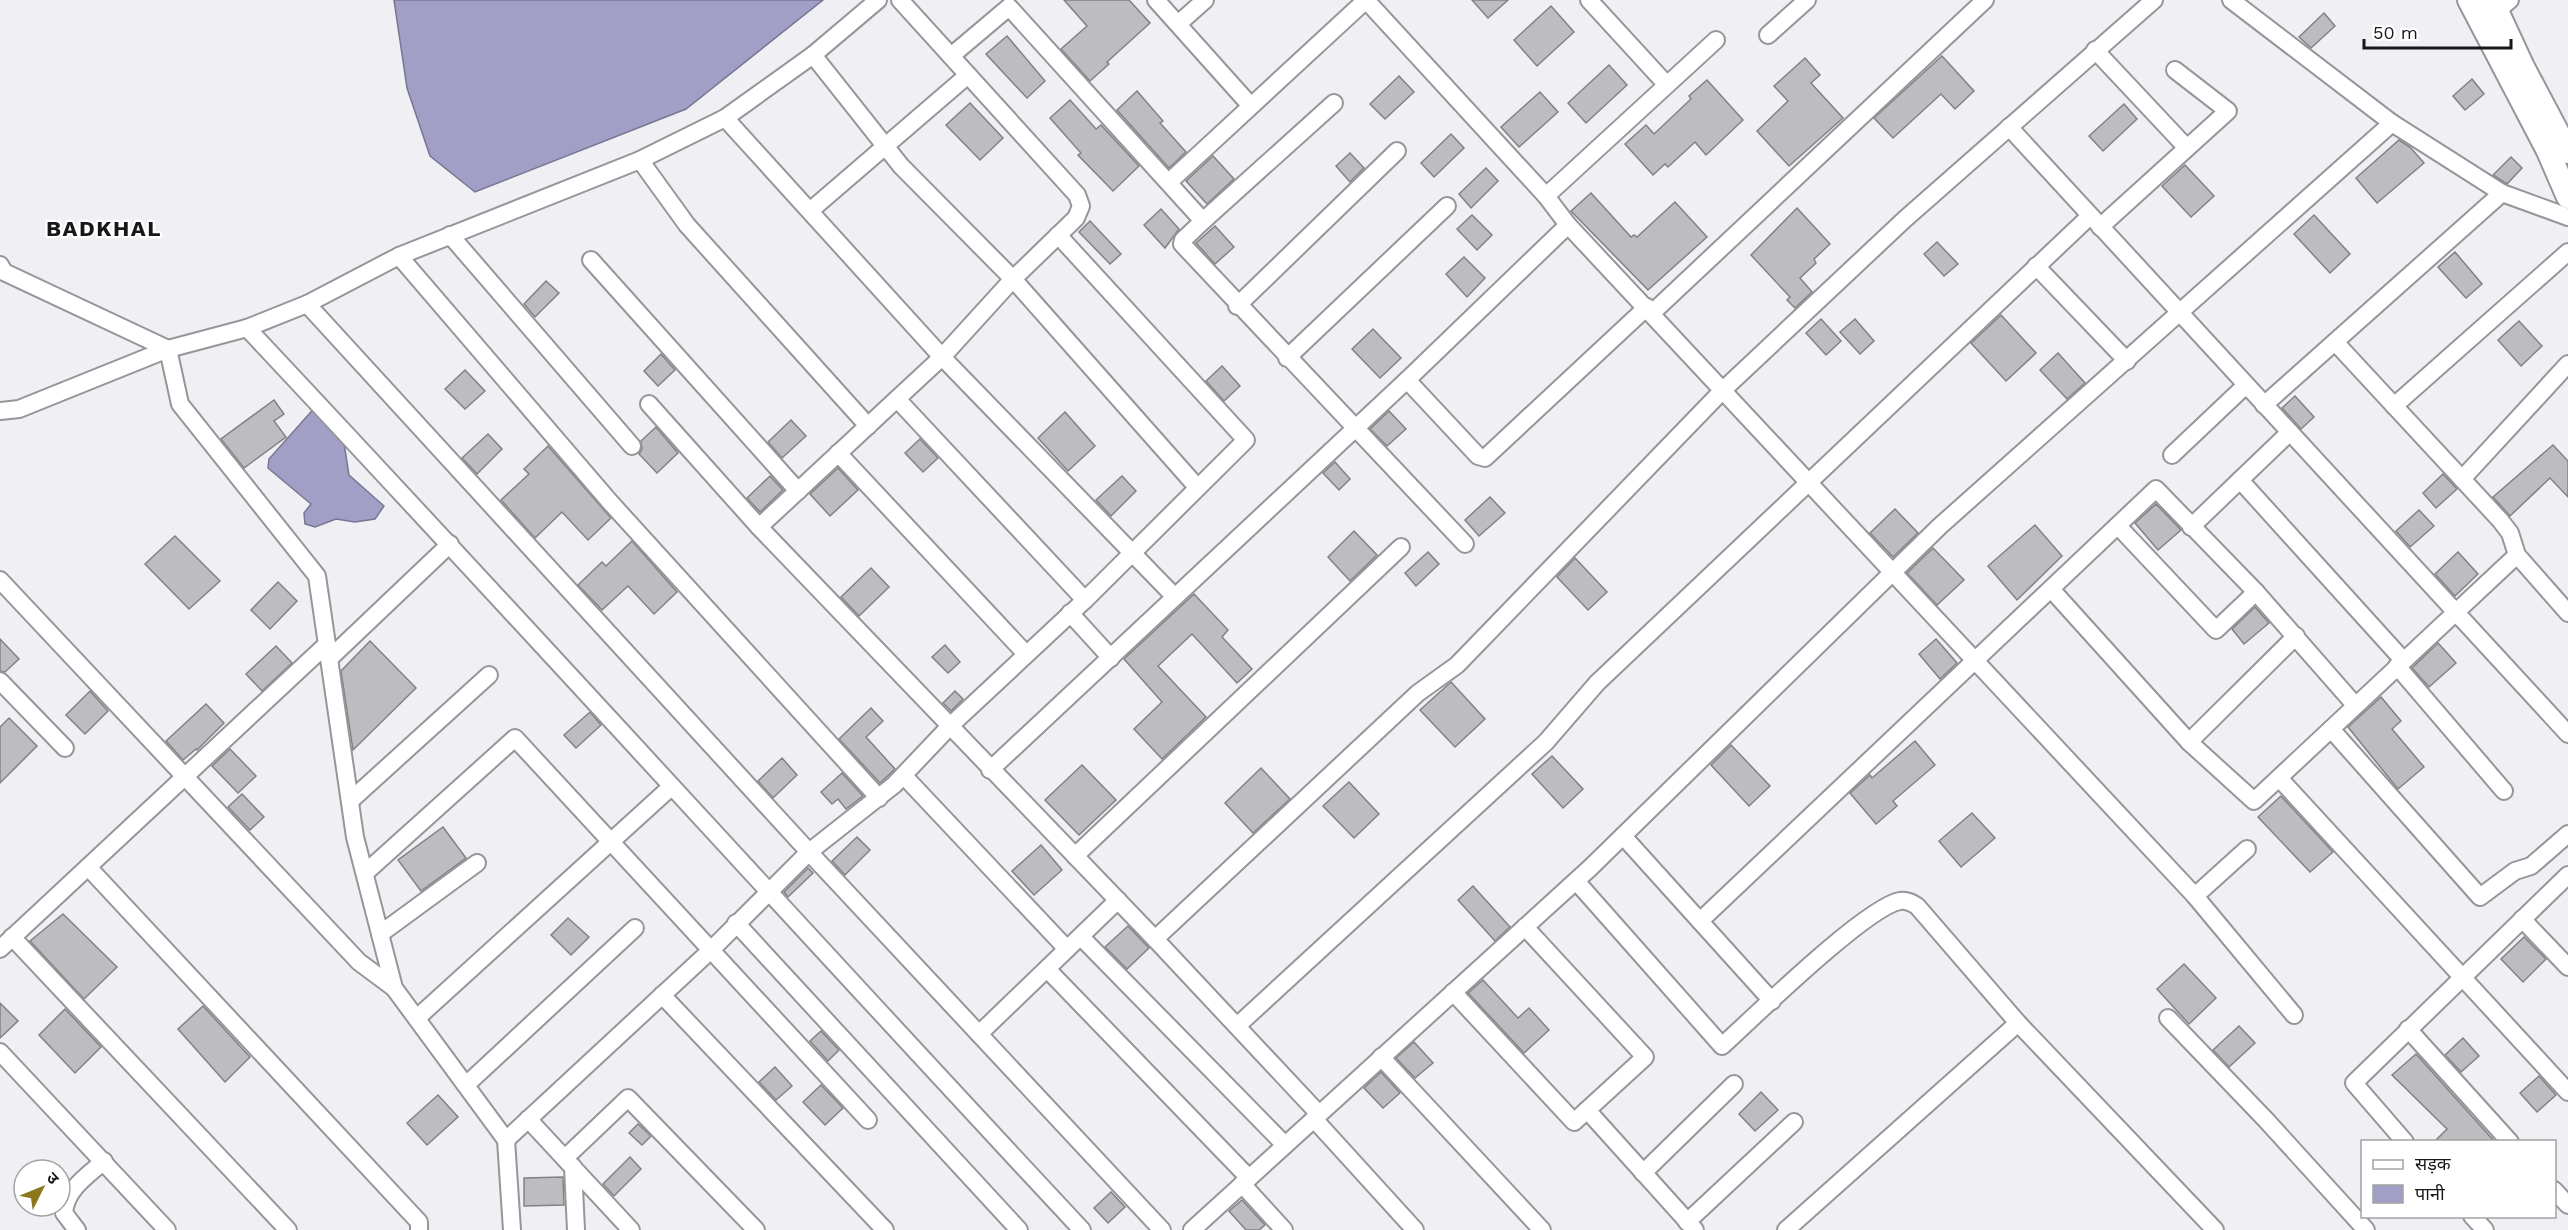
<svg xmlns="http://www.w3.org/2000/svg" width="2568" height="1230" viewBox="0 0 2568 1230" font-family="'Work Sans','Noto Sans Devanagari',sans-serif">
<rect width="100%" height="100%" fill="#efeff4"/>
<!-- water -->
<g fill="#a19fc5" stroke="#787692" stroke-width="1.5">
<path d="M394,0h429l-137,109 -211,83 -45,-36 -23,-68z"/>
<path d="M318,404l26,39 5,32 35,31 -9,13 -20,3 -19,-3 -21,8 -10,-3 -1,-11 7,-9 -43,-36 1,-9z"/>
</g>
<!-- building -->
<g fill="#bcbcc1" stroke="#828286" stroke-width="1.5">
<path d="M1064,0h65l21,23 -43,39 2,2 -19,17 -29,-32 26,-23z"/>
<path d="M1472,0h36l-20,18z"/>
<path d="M1551,6l23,26 -37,34 -23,-26z"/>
<path d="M2324,13l11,13 -24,22 -12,-11z"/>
<path d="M1007,36l38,45 -18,17 -41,-44z"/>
<path d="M1942,56l32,35 -19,18 -14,-15 -48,44 -19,-20z"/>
<path d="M1805,58l15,17 -9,8 32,35 -54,48 -32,-35 31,-30 -14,-15z"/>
<path d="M1609,65l18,20 -41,38 -18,-20z"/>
<path d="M1399,76l15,16 -29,27 -15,-15z"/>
<path d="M2472,79l12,15 -19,16 -12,-14z"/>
<path d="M1707,80l36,40 -37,35 -11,-13 -27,25 -3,-3 -12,11 -28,-31 21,-19 8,9 37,-35 -2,-3z"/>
<path d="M1137,91l26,30 -3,2 26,29 -17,16 -52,-58z"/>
<path d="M1540,92l18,20 -39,35 -18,-20z"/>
<path d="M1070,100l26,29 5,-4 38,41 -26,25 -35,-36 3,-2 -31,-35z"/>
<path d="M970,103l33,35 -23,22 -34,-35z"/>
<path d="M2124,104l13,15 -34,32 -14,-15z"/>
<path d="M1451,134l13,14 -30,29 -13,-14z"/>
<path d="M2399,140l11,7 14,16 -47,40 -21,-25z"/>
<path d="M1350,153l14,15 -14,14 -14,-16z"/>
<path d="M1213,156l21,23 -27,25 -21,-23z"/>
<path d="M2511,157l11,11 -15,16 -14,-9z"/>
<path d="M2185,165l29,31 -23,21 -29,-31z"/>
<path d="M1486,168l12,13 -27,27 -12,-14z"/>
<path d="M1591,193l40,44 3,-2 3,2 38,-35 32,35 -59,53 -77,-79z"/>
<path d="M1797,208l33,36 -16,15 2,4 -16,15 12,14 -17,16 -8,-8 3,-3 -39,-42z"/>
<path d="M1161,209l18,20 -14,19 -21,-23z"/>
<path d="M1472,215l20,20 -15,15 -20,-21z"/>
<path d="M2314,215l36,39 -20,19 -36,-39z"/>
<path d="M1090,221l31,33 -11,10 -31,-32z"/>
<path d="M1215,226l19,21 -19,17 -19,-21z"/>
<path d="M1937,242l21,22 -14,12 -20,-22z"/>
<path d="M2455,252l27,32 -16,14 -28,-31z"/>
<path d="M1464,257l21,21 -18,19 -21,-23z"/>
<path d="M546,281l13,12 -24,24 -11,-13z"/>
<path d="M2001,315l35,38 -30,28 -35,-38z"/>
<path d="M1821,319l20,22 -15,14 -20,-22z"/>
<path d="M1855,319l19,22 -14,13 -20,-22z"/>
<path d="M2519,321l23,25 -21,20 -23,-26z"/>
<path d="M1373,329l28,29 -21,20 -28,-29z"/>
<path d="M2058,353l27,30 -18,16 -27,-29z"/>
<path d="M661,354l14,16 -17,16 -14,-15z"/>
<path d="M1222,366l18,20 -16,15 -18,-20z"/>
<path d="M465,370l20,21 -20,18 -20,-20z"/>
<path d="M2295,396l19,21 -13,12 -19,-21z"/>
<path d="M274,400l10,14 -10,7 12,16 -42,31 -23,-29z"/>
<path d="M1389,411l17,18 -19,17 -17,-17z"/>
<path d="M1065,412l30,34 -27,25 -30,-33z"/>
<path d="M791,420l15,16 -24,22 -14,-16z"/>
<path d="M656,427l22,26 -21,20 -18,-19 3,-5 -1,-8z"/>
<path d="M488,434l14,15 -25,25 -15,-16z"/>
<path d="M920,439l18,19 -15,14 -18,-19z"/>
<path d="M2553,445l15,16v36l-18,-19 -40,38 -17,-19z"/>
<path d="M548,446l63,72 -23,22 -26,-28 -27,26 -34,-38 28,-26 -5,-5z"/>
<path d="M1335,462l15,17 -11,11 -16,-17z"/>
<path d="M838,468l20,22 -28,26 -20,-22z"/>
<path d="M2443,474l14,15 -21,19 -13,-15z"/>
<path d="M770,476l13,14 -23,22 -13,-14z"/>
<path d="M1122,476l14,15 -25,25 -15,-16z"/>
<path d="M1490,497l15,16 -26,23 -14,-16z"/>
<path d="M2156,504l25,26 -23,20 -23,-27z"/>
<path d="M1895,509l23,24 -25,24 -23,-24z"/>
<path d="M2419,510l15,16 -24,21 -14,-16z"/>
<path d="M2035,525l27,31 -45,44 -29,-34z"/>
<path d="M1354,531l23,24 -27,26 -22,-24z"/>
<path d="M175,536l45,45 -31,28 -44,-45z"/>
<path d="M632,541l45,51 -23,22 -26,-28 -26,24 -24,-25 24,-23 4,4z"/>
<path d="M1933,548l31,32 -27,25 -30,-32z"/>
<path d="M1428,552l11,12 -23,22 -11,-13z"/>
<path d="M2458,552l20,22 -23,22 -20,-22z"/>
<path d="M1575,558l32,34 -19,18 -31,-33z"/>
<path d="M871,568l18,19 -30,29 -18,-19z"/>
<path d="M278,582l19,19 -27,28 -19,-19z"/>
<path d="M1194,594l34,36 -6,7 30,32 -15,14 -45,-49 -34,32 48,51 -44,42 -28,-30 28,-27 -38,-43z"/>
<path d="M2255,607l14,16 -25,21 -12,-15z"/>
<path d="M0,639l19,20 -14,13 -5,-1z"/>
<path d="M1936,639l21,24 -17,16 -21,-25z"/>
<path d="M370,641l46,47 -63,62 -12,-79z"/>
<path d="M2438,643l18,20 -27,24 -17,-19z"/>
<path d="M945,645l15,17 -12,11 -16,-16z"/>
<path d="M276,646l16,17 -30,28 -16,-17z"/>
<path d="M1451,682l34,37 -30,28 -35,-37z"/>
<path d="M90,691l18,20 -23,23 -19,-19z"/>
<path d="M955,691l8,8 -12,12 -8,-8z"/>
<path d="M2381,697l20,24 -9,8 32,38 -26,22 -50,-62z"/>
<path d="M206,704l18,19 -27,27 -1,-1 -13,11 -17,-19z"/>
<path d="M871,708l12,13 -17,16 29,32 -15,14 -41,-44z"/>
<path d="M590,712l11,13 -25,23 -12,-13z"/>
<path d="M9,718l28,28 -37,37v-56z"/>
<path d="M1915,741l20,24 -42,36 4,5 -21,18 -26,-31 20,-18 2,3z"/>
<path d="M1731,745l39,41 -21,20 -38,-41z"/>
<path d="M230,749l26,27 -18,17 -26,-27z"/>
<path d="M1552,756l31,33 -20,19 -31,-34z"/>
<path d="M782,758l15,17 -24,23 -15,-17z"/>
<path d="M1082,765l34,35 -37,35 -34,-35z"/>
<path d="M1261,768l29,31 -37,34 -28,-30z"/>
<path d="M842,773l21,23 -17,13 -8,-10 -6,5 -11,-12z"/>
<path d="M1349,782l30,32 -25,24 -31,-32z"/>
<path d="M242,794l22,23 -14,13 -22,-23z"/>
<path d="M2281,796l52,56 -23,20 -52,-55z"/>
<path d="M1972,813l23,25 -34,29 -22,-26z"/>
<path d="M443,827l23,31 -45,33 -23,-31z"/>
<path d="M857,837l13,13 -25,25 -13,-14z"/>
<path d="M1041,845l21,25 -28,25 -22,-24z"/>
<path d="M808,868l5,5 -25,24 -4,-5z"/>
<path d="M1473,886l37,41 -15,14 -37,-41z"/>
<path d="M63,914l54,53 -33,32 -54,-58z"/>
<path d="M568,918l21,19 -18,18 -20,-20z"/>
<path d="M1128,926l21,22 -22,21 -22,-22z"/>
<path d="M2524,937l22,22 -23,23 -22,-23z"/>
<path d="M2184,964l32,34 -27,26 -32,-35z"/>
<path d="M1483,980l35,38 11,-10 20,22 -25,23 -56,-60z"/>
<path d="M0,1003l18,18 -18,17z"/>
<path d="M203,1006l47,51 -25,25 -47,-53z"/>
<path d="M65,1009l36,38 -26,26 -36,-38z"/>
<path d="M2239,1026l16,17 -26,24 -16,-17z"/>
<path d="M821,1031l18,19 -11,11 -18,-20z"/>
<path d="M2463,1038l16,18 -18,16 -16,-17z"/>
<path d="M1414,1042l19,21 -18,15 -19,-20z"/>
<path d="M2416,1054l79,88h-61l13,-13 -55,-54z"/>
<path d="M775,1067l17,19 -16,14 -17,-18z"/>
<path d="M1381,1072l19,21 -17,15 -19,-20z"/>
<path d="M2539,1076l17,19 -19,17 -17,-19z"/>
<path d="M821,1085l22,23 -18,17 -22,-23z"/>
<path d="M1761,1092l17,18 -23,21 -16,-17z"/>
<path d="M438,1095l20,22 -31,28 -20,-22z"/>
<path d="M638,1124l13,12 -9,9 -13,-12z"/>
<path d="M630,1157l11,12 -27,27 -11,-12z"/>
<path d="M563,1177l1,28 -40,1v-28z"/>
<path d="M1111,1192l14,15 -17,16 -14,-15z"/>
<path d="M1242,1200l23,25 -6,5h-13l-17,-19z"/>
</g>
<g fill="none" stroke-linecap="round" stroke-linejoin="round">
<!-- street casing -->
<g stroke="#96969a" stroke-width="20">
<g id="street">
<path d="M1156,0l94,105"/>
<path d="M1366,0l180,196 22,29 627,671 99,119"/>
<path d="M1589,0l77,84"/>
<path d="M2231,0l161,123 110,70 66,24"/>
<path d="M2489,18l21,-18"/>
<path d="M1178,24l27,-24"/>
<path d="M1768,35l39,-35"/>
<path d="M2095,50l92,98"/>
<path d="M813,55l88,111 112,113 184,208"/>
<path d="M951,56l58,-49 194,214"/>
<path d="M1334,103l-131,118 -20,19 -1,4 283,300"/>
<path d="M725,118l217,239 233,240"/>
<path d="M2009,127l559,607"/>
<path d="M640,160l47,65 181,201"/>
<path d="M1169,182l197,-182"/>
<path d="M1546,196l170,-156"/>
<path d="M811,210l157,-135"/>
<path d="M2100,227l128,-116 -53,-41"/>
<path d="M450,235l182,211"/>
<path d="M399,256l211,246 269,296"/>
<path d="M591,260l207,231"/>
<path d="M0,265l4,7 164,77 12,55 137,172 38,261 39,151 112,152 6,90"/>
<path d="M2036,266l91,95"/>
<path d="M307,304l502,548 353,378"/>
<path d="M1237,306l160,-155"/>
<path d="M1652,313l333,-313"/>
<path d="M247,328c281,299 555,602 835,902"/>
<path d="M2335,342l165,178 10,13 7,22 51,58"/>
<path d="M1287,358l160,-152"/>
<path d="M1407,380l71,76 7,2 162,-151"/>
<path d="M897,399l188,201"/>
<path d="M649,404l110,123 396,412 164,175"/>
<path d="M2264,405l238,-212"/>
<path d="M2394,406l174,-154"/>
<path d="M0,411l19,-2 149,-60 79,-21 60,-24 92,-48 241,-96 85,-42 88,-63 65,-55"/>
<path d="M838,453l188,201"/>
<path d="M2172,455l74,-70"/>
<path d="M2462,479l106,-115"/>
<path d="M2240,480l163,180"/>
<path d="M2118,526l98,104 40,-38"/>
<path d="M759,527l183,-170 71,-78 63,-61 5,-12 -4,-11 -177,-195"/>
<path d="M2191,527l99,-95"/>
<path d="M0,580l359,382 35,26"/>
<path d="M2051,589l138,153 65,59 263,-246"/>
<path d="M1070,613l41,45"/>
<path d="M329,659l121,-115"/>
<path d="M2397,666l107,125"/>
<path d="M0,681l65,67"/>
<path d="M2331,729l149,168 35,-26 16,-5 37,-32"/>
<path d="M2189,742l107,-106"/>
<path d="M990,770l417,-390 161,-155"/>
<path d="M904,776l163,173"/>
<path d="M2279,778l289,314"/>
<path d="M350,801l139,-126"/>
<path d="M1623,836l149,165"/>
<path d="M1075,856l326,-309"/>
<path d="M88,867l331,355v8"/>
<path d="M365,873l150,-135 353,382"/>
<path d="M1576,881l146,165c32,-29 144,-139 178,-145 7,-1 12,2 17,5l101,117 197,207"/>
<path d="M2195,896l52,-47"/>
<path d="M2522,919l46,48"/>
<path d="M1700,921l456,-432 100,103 99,113"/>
<path d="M736,923l283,307"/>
<path d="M380,934l97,-71"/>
<path d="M12,937l276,293"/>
<path d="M1081,937l204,208"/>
<path d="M1155,939l263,-246 39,-28 266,-275 182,-171 249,-219"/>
<path d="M0,949l327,-305"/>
<path d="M1047,969l202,209"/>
<path d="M1453,992l121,130 71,-65 -120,-130"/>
<path d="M662,995l223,235"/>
<path d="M417,1018l254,-231"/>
<path d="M2168,1018l98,102 100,110"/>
<path d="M1237,1026l309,-284 51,-59 493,-467"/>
<path d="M2408,1029l102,113"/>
<path d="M979,1034l139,-134"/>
<path d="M0,1052l167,178"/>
<path d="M1381,1057l161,173"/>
<path d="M466,1085l169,-157"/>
<path d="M1587,1110l108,120"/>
<path d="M528,1119l103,111"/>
<path d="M1314,1119l101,111"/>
<path d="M506,1140l205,-190 98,-98 85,-67 57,-60 134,-125 161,-160 -188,-205"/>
<path d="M2405,1142l-51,-59 214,-208"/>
<path d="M565,1158l63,-60 128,132"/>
<path d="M573,1167l3,63"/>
<path d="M1643,1173l91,-89"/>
<path d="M1242,1184l42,46"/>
<path d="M2554,1190l14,15"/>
<path d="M2472,1216l13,14"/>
<path d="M1687,1222l107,-100"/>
<path d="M77,1230l-13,-17c2,-24 23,-37 40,-52"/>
<path d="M1192,1230l398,-362 350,-342 452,-403"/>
<path d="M1786,1230l232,-207"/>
</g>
</g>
<!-- secondary casing -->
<g stroke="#96969a" stroke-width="26">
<g id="secondary">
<path d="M2469,0l79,151 20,46"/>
<path d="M2492,0l31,67 45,85"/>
</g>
</g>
<!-- street -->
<use href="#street" stroke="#fff" stroke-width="16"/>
<!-- secondary -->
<use href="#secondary" stroke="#fff" stroke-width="22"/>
</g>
<g text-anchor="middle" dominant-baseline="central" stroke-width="4.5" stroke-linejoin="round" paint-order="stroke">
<!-- district labels -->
<g font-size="22" font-weight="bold" letter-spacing="1.5" fill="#18181a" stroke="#fff">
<text x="104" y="228">BADKHAL</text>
</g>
</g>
<!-- legend -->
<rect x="2361" y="1140" width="195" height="78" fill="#ffffff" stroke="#a3a3a3" stroke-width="1.5"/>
<rect x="2373" y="1160" width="30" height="9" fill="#ffffff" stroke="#a3a3a3" stroke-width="1.5"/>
<text x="2415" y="1170" font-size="18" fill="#18181a">सड़क</text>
<rect x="2373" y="1185" width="30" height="18" fill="#a19fc5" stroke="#a3a3a3" stroke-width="1.5"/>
<text x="2415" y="1200" font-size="18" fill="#18181a">पानी</text>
<!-- north arrow -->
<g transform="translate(42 1188) rotate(47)"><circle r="28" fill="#ffffff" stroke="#a3a3a3" stroke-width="1.5"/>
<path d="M0-4.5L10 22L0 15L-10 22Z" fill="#8d771c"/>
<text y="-9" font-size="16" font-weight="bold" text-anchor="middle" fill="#18181a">उ</text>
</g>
<!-- scale -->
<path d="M2364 39v9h147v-9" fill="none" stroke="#18181a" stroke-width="3"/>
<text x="2373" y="39" font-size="18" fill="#18181a" stroke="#ffffff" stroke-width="4.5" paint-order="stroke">50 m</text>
</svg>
